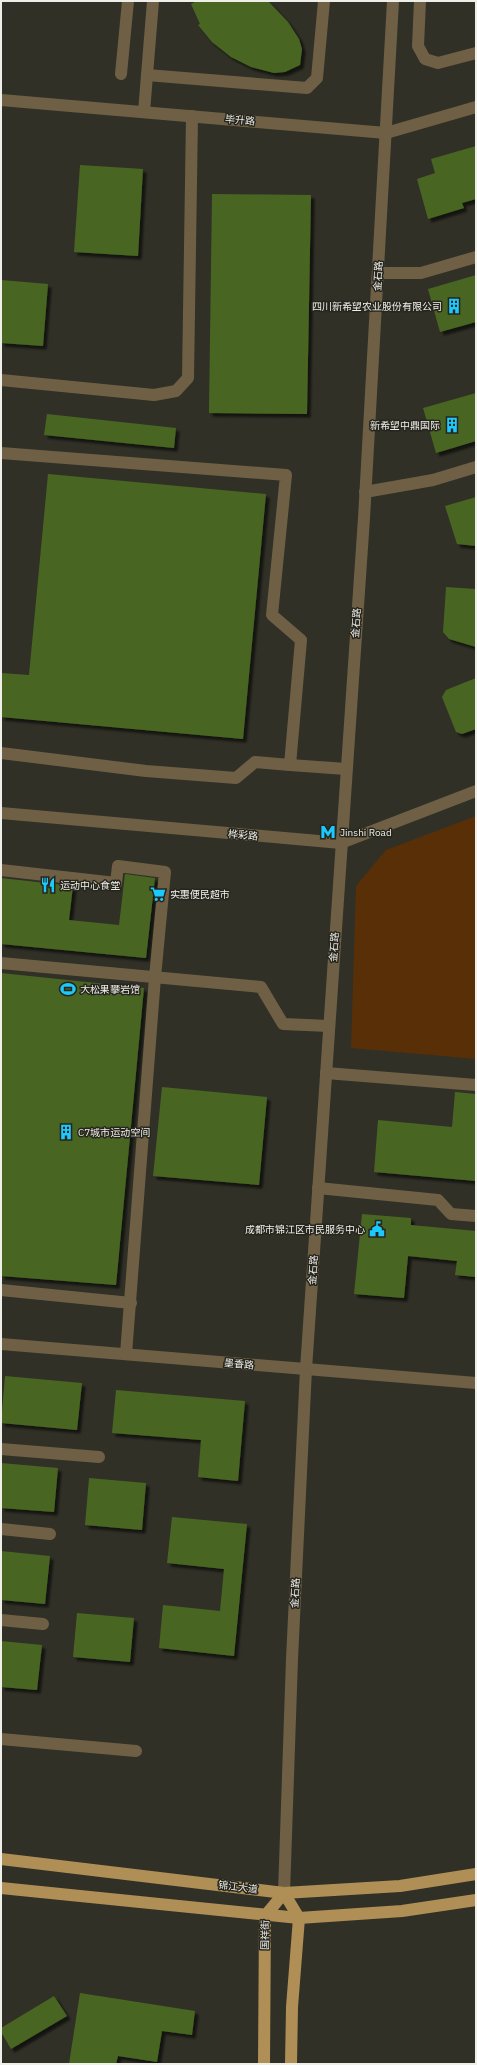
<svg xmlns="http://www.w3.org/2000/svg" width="477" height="2065" viewBox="0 0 477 2065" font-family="'IBM Plex Sans','Noto Sans SC',sans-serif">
<defs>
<filter id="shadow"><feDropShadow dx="3.5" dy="3.5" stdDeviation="1" flood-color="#0009"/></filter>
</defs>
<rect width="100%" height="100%" fill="#303027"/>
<!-- green -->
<path fill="#592f07" d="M476,816v243l-125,-11 5,-162 30,-36z"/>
<!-- building -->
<g fill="#496523" filter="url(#shadow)">
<path d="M197,1h71l20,21 11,17 3,10 -2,16 -15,7 -11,1 -23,-6 -20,-10 -19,-15 -14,-17 2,-1 -9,-20z"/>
<path d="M476,146v53l-14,4 2,5 -36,11 -11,-40 18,-6 -4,-14z"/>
<path d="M80,165l63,4 -5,87 -64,-4z"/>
<path d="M212,194l99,1 -4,219 -98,-1z"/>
<path d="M476,275v47l-36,10 -12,-43z"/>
<path d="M1,280l47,4 -5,62 -42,-3z"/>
<path d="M476,393v48l-40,12 -13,-45z"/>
<path d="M47,414l129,14 -2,20 -130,-13z"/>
<path d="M48,474l218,20 -23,245 -242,-22v-44l28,2z"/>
<path d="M476,497v49l-19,-2 -12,-38z"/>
<path d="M446,587l30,2v58l-27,-8 -6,-7z"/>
<path d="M476,678v51l-14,5 -6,-2 -14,-35 4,-7z"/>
<path d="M125,874l30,4 -9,80 -145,-14v-66l72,8 -4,34 50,5z"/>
<path d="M1,973l143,15 -28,297 -115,-9z"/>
<path d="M162,1087l105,10 -8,88 -106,-9z"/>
<path d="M455,1092l21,2v87l-102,-9 4,-52 74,7z"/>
<path d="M362,1214l49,4v7l65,6v46l-21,-2 2,-14 -49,-5 -4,42 -50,-4z"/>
<path d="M5,1376l77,7 -5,47 -76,-7z"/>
<path d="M116,1390l129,11 -7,80 -40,-4 3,-37 -89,-7z"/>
<path d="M1,1463l57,5 -4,44 -53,-4z"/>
<path d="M89,1478l57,5 -4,47 -57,-5z"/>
<path d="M172,1517l75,7 -13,132 -75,-8 4,-43 57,6 4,-42 -57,-6z"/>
<path d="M1,1551l49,5 -5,48 -44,-4z"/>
<path d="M77,1613l57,5 -4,44 -57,-5z"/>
<path d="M1,1641l41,4 -5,45 -36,-3z"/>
<path d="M80,1993l115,18 -3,24 -30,-4 -5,31 -39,-6 -2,8h-47z"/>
<path d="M54,1996l13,20 -56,33 -10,-17v-4z"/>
</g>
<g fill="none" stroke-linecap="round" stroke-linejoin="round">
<!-- minor -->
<g stroke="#6f6045" stroke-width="12">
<path d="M420,1l-2,45 7,13 13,4 38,-10"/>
<path d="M121,74l7,-73"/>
<path d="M147,75l160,13 10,-10 7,-77"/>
<path d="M1,100l385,33 90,-26"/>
<path d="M144,112l9,-111"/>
<path d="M378,273h43l55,-16"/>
<path d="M1,380l153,15 22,-4 12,-13 4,-262"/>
<path d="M1,453l285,22 -14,140 29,25 -11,125 -35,-3 -19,16 -90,-7 -145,-18"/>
<path d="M365,492l68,-12 43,-13"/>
<path d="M290,765l56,4"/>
<path d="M1,813l340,30 135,-52"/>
<path d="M1,870l115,13 2,-17 47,6 -10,105 -29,377"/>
<path d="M1,963l260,24 22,37 46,2"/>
<path d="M326,1073l150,12"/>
<path d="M318,1188l120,12 13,14 25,2"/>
<path d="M1,1290l130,13"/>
<path d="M1,1344l475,39"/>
<path d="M1,1449l98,8"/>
<path d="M1,1529l49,5"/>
<path d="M1,1620l42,4"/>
<path d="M1,1739l135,12"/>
<path d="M284,1893l8,-234 14,-290 58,-851 29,-517"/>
</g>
<!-- major -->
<g stroke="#af8f56" stroke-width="12">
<path d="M1,1859l283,34 116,-7 76,-12"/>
<path d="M1,1888l298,30 103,-7 74,-11"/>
<path d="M264,2064l1,-148 19,-23 15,25 -7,89 -1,57"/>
</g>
</g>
<!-- icons -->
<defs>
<g id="building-bare" transform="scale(1.2)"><path d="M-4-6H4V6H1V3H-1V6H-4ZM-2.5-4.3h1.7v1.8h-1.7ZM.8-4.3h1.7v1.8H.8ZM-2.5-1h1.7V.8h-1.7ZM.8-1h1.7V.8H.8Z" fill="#1cc9fc" stroke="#26261e" stroke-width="2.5" paint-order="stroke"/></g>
<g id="metro-bare" transform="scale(1.2)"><path d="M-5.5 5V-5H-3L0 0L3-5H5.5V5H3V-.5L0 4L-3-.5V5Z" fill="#1cc9fc" stroke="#26261e" stroke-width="2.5" paint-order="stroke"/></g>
<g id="restaurant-bare" transform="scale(1.2)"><path d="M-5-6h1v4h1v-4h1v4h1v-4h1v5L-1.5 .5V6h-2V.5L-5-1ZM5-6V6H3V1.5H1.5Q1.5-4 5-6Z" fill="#1cc9fc" stroke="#26261e" stroke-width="2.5" paint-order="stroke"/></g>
<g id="supermarket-bare" transform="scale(1.2)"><path d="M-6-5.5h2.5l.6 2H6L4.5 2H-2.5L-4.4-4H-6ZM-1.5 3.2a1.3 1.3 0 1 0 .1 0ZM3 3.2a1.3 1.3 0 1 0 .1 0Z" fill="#1cc9fc" stroke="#26261e" stroke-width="2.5" paint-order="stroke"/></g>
<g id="stadium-bare" transform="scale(1.2)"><path d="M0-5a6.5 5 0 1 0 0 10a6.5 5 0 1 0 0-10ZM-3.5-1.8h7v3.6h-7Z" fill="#1cc9fc" stroke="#26261e" stroke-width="2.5" paint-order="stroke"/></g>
<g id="civic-bare" transform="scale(1.2)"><path d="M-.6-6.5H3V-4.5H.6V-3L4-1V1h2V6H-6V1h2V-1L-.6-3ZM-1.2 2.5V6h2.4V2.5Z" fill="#1cc9fc" stroke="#26261e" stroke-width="2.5" paint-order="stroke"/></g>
</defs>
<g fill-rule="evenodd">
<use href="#building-bare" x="454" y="306"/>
<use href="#building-bare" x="452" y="425"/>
<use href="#metro-bare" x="328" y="832"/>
<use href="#restaurant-bare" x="48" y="885"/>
<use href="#supermarket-bare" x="158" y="894"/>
<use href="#stadium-bare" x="68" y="989"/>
<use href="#building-bare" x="66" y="1132"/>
<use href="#civic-bare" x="377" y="1229"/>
</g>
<g text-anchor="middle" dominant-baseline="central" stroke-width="3" stroke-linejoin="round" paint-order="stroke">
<!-- street labels -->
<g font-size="10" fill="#efefe9" stroke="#26261e">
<text transform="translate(240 120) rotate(5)">毕升路</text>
<text transform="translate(378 276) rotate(-87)">金石路</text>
<text transform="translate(356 623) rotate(-86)">金石路</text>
<text transform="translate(243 835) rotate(5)">桦彩路</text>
<text transform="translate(334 947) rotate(-86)">金石路</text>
<text transform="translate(313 1270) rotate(-86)">金石路</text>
<text transform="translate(239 1364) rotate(5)">墨香路</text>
<text transform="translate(295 1593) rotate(-87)">金石路</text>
<text transform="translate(238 1887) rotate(7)">锦江大道</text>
<text transform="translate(265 1935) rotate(-89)">国祥街</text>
</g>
<!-- poi labels -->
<g font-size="10" fill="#efefe9" stroke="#26261e" text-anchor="start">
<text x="442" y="306" text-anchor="end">四川新希望农业股份有限公司</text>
<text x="440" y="425" text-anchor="end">新希望中鼎国际</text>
<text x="340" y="832">Jinshi Road</text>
<text x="60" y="885">运动中心食堂</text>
<text x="170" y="894">实惠便民超市</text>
<text x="80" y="989">大松果攀岩馆</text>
<text x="78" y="1132">C7城市运动空间</text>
<text x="365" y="1229" text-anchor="end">成都市锦江区市民服务中心</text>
</g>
</g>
<!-- border -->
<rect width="477" height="2065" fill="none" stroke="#efefe9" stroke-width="4"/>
</svg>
